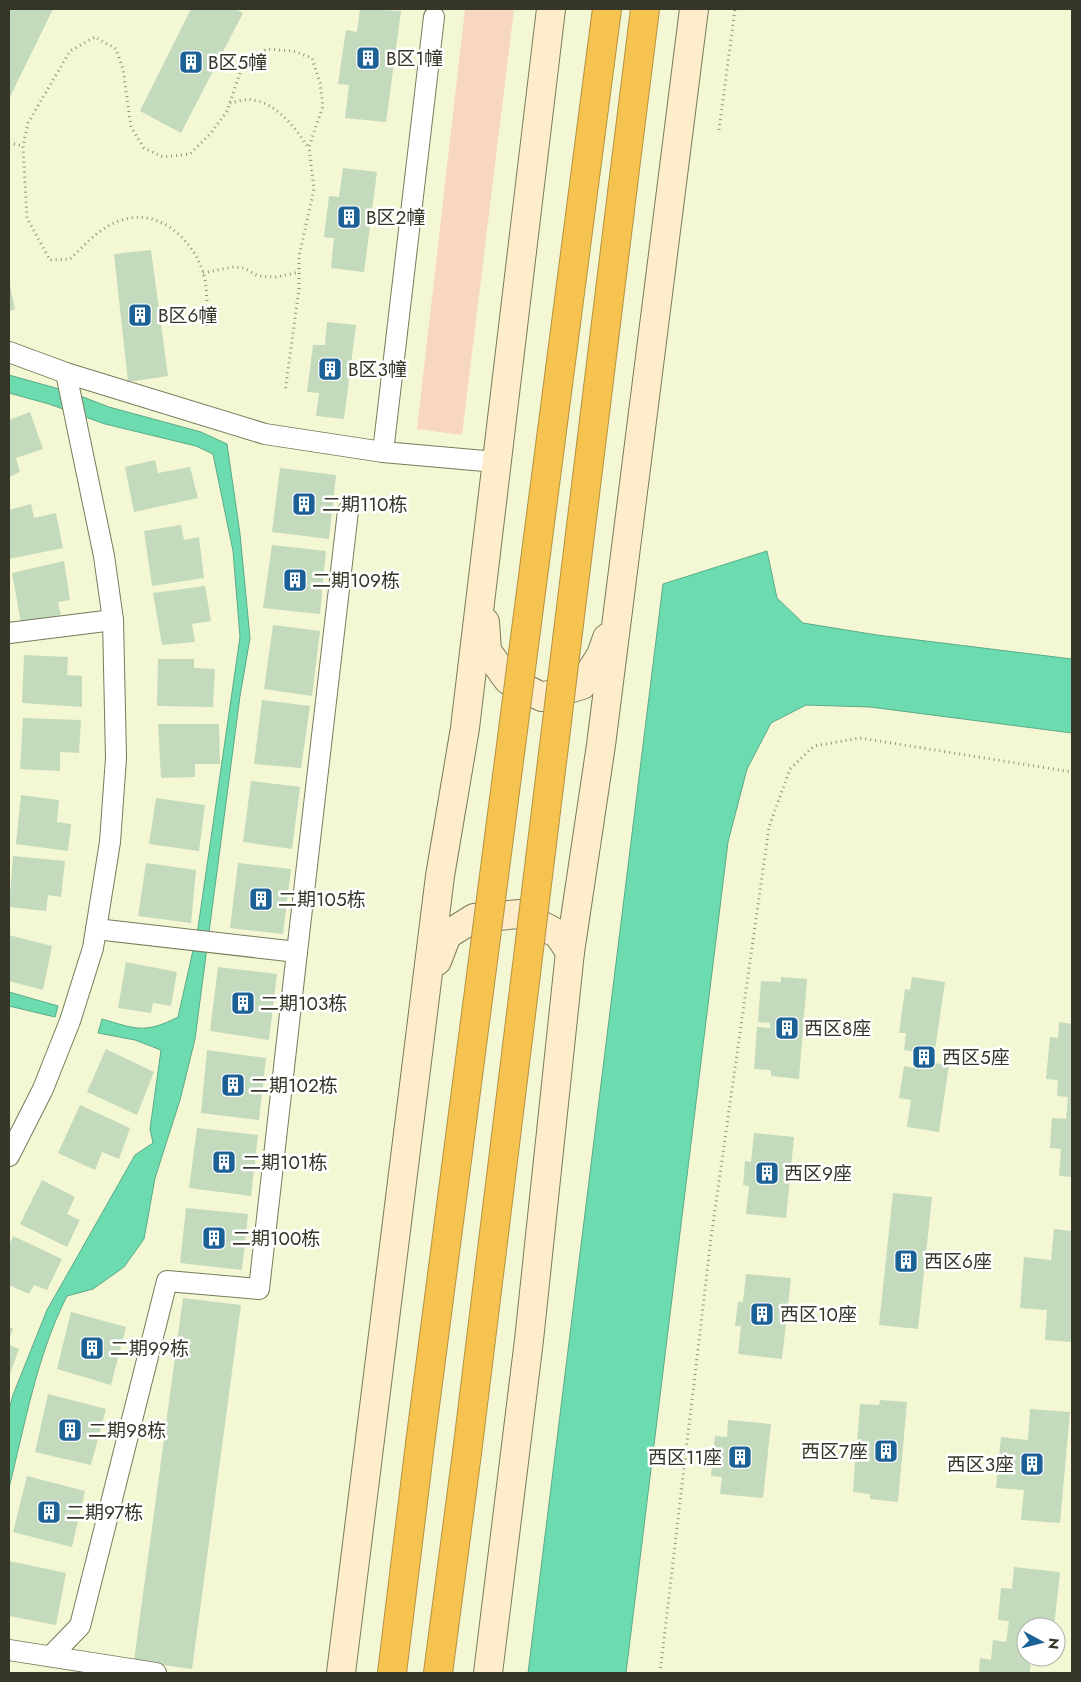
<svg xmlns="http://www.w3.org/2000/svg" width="1081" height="1682" viewBox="0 0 1081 1682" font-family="Jost,'Noto Sans SC',sans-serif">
<rect width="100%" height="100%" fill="#f4f7d4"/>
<!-- green -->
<path fill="#f7d7c1" d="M465,9h49l-52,426 -45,-6z"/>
<!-- water -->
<g fill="#6cdcb0" stroke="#5caa87">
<path d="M9,375l61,17 39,15 92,25 26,12 13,90 10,104 -10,58 -45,343 -15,61 -25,78 -11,61 -20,28 -31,22 -26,7c-30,59 -42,128 -58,192v-79l4,-14 34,-85 88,-155 18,-12 -3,-14 11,-79 -26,-10 -37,-7 4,-14c34,10 43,15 76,-2l20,-89 42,-291 -7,-86 -20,-97 -17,-8 -91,-22 -56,-20 -40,-11z"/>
<path d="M767,551l10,47 26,25 74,12 195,24v74l-202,-26 -64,-2 -35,18 -24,46 -19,73 -102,831h-98l135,-1089z"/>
<path d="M9,992l49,14 -3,11 -46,-11z"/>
</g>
<!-- building -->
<g fill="#c4dabd">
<path d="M9,9h44l-44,90z"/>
<path d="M191,9h44l8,4 -62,120 -41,-22z"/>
<path d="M360,9l41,2 -15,111 -41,-4 4,-33 -11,-1 8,-54 11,2z"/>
<path d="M343,168l34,4 -13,100 -33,-4 3,-30 -10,-1 5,-41 10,1z"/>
<path d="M151,250l17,126 -40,6 -14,-128z"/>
<path d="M9,281l6,28 -6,2z"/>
<path d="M327,322l29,3 -12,94 -28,-3 3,-23 -12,-1 6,-47h12z"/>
<path d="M30,412l13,37 -27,9 4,14 -11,5v-57z"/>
<path d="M155,460l3,13 32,-6 8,31 -64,14 -9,-45z"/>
<path d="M280,468l56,7 -7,64 -57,-7z"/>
<path d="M31,504l3,14 22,-5 7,35 -54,11v-49z"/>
<path d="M181,525l3,15 15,-3 5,41 -52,8 -8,-55z"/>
<path d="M272,545l54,6 -6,63 -57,-6z"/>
<path d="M64,561l6,39 -12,2 3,13 -40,8 -9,-50z"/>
<path d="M205,586l6,35 -19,3 3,18 -33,3 -9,-52z"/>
<path d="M273,625l47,6 -8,65 -48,-7z"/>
<path d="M24,655l44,2 -1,18 15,1v31l-60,-4z"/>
<path d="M158,659h36v9l21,1 -2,38 -56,-1z"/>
<path d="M262,700l48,6 -9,62 -47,-4z"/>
<path d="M23,718l58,2 -2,33 -19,-1v19l-40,-2z"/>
<path d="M158,724h61l1,40h-25v13l-34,1z"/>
<path d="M251,781l49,6 -8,62 -49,-7z"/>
<path d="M21,795l38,5 -2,22 14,2 -3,27 -52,-7z"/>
<path d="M156,798l49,7 -6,46 -50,-7z"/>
<path d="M13,856l52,5 -4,36 -13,-2 -2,16 -37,-4z"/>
<path d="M146,863l50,7 -5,53 -53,-7z"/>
<path d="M238,863l53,6 -8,65 -53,-6z"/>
<path d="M9,935l43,11 -9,44 -34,-9z"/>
<path d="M126,962l51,10 -6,34 -18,-3 -2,10 -33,-5z"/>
<path d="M218,967l59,7 -8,66 -59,-9z"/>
<path d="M781,977l26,2 -8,100 -28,-3v-6l-17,-1 3,-42 13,1v-5l-12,-1 3,-41 20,1z"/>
<path d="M912,977l33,5 -12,81 16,2 -10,67 -32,-5 4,-27 -12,-2 5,-32 9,2 3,-16 -12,-2 2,-17h-7l6,-44 5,1z"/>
<path d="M1059,1022l13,2v153l-13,-1 2,-27 -11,-1 2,-30 14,1 2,-22 -11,-1 1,-16 -12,-1 4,-42 8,1z"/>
<path d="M106,1049l48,23 -17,43 -50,-23z"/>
<path d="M207,1050l59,8 -7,62 -58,-7z"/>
<path d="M80,1105l50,23 -11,31 -17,-7 -7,18 -37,-17z"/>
<path d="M197,1128l61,7 -7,61 -62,-8z"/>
<path d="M754,1133l40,4 -8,81 -40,-4 3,-28 -6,-1 2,-24 6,1z"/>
<path d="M42,1180l33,17 -8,17 13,6 -13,27 -47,-23z"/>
<path d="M893,1193l39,4 -14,132 -39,-4z"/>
<path d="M186,1208l62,6 -6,56 -62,-7z"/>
<path d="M1054,1229l18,2v111l-27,-2 2,-30 -27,-2 4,-51 27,3z"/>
<path d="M13,1236l49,23 -15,31 -13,-5 -5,9 -20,-9v-39z"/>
<path d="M746,1274l45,4 -9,81 -44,-5 3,-28h-6l3,-24h5z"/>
<path d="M183,1298l58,7 -49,364 -58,-8z"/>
<path d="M71,1312l55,15 -15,58 -54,-16z"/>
<path d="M9,1327l4,2 -4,10z"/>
<path d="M9,1345l10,4 -10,28z"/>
<path d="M48,1394l58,15 -15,56 -56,-13z"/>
<path d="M880,1400l27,2 -9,100 -28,-3v-5l-17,-2 3,-42 13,1v-5l-12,-1 3,-41 19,1z"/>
<path d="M1030,1409l40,3 -10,111 -39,-3 3,-30 -28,-2 5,-51 27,3z"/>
<path d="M728,1420l43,4 -8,74 -43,-4 2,-17 -11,-1 4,-40 12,1z"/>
<path d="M27,1476l58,15 -13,56 -59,-15z"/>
<path d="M9,1561l57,12 -10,52 -47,-9z"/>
<path d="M1014,1567l46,5 -6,55h-28v30h5l-1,16h-51l1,-15 11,2 2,-20 13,2 3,-21 -11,-1 3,-32 11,1z"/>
</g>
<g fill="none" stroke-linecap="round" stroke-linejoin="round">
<!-- street casing -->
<g stroke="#787b5b" stroke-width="22">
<g id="street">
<path d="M9,352l57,21 199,61 118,18 113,10"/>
<path d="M383,452l51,-435"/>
<path d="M9,633l104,-13"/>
<path d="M297,952l51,-441"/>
<path d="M9,1156l34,-67 27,-68 23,-73 17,-106 6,-84 -3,-138 -9,-64 -38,-183"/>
<path d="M9,1650l147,23"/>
<path d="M51,1656l29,-30 87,-345 92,8 38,-337 -201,-23"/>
</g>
</g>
<!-- secondary casing -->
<g stroke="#787b5b" stroke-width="30">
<g id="secondary">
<path d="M485,622l2,29 21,29 34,17 40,-12 19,-30 6,-17"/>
<path d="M437,961l10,-26 27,-17 46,-4 38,20 12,18"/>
<path d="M341,1673l99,-797 25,-148 86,-719"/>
<path d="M488,1673l41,-333 41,-388 31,-207 93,-736"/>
</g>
</g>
<!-- highway casing -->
<g stroke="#b39242" stroke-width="30">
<g id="highway">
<path d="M600,62l7,-53"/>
<path d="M623,185l22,-176"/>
<path d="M392,1673l28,-229"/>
<path d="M438,1673l29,-220"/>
</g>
</g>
<!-- path -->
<g stroke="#91937b" stroke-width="3" stroke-dasharray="1 4" stroke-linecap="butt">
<path d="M230,103c7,-1 16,-5 23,-3 25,4 42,28 55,47"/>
<path d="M719,130l16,-121"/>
<path d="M9,143l14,3"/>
<path d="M203,273l29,-6 12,1 14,8 18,1 24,-5"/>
<path d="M207,326c0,-17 1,-37 -4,-54 -11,-34 -45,-64 -81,-52 -21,6 -37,25 -52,39l-20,1 -23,-42 -4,-72 5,-23 42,-72 25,-14 21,12 7,20 8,58 13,21 19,9 27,-3 21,-21 16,-22 14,-41 25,-21 27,2 19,7 8,25 3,23 -14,41 5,42 -15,67v33l-14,103"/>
<path d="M660,1673l51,-435 58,-411 21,-58 24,-23 46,-8 212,34"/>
</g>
<!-- street -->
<use href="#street" stroke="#fff" stroke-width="20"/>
<!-- secondary -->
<use href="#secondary" stroke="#fdedca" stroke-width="28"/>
<!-- highway -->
<use href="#highway" stroke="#f7c350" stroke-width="28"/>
<!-- highway-bridge casing -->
<g stroke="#b39242" stroke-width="30" stroke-linecap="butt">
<g id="highway-bridge">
<path d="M420,1444l180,-1382"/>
<path d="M467,1453l156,-1268"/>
</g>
</g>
<!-- highway-bridge -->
<use href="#highway-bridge" stroke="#f7c350" stroke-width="28"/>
</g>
<!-- icons -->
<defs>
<g id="building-square" transform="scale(1.25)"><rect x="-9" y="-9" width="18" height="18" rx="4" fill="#1c6196" stroke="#fff"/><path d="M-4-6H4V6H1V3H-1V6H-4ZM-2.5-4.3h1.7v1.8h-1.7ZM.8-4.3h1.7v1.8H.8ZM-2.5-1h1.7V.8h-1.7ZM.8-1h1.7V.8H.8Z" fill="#fff"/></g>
</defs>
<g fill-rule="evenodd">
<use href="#building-square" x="368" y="58"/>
<use href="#building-square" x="191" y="62"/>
<use href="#building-square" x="349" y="217"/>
<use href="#building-square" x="140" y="315"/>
<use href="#building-square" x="330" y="369"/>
<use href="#building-square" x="304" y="504"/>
<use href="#building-square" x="295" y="580"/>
<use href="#building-square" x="261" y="899"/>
<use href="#building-square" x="243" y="1003"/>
<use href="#building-square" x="787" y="1028"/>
<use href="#building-square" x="924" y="1057"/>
<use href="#building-square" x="233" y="1085"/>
<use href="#building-square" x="224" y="1162"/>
<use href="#building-square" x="767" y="1173"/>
<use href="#building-square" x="214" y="1238"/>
<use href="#building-square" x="906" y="1261"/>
<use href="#building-square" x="762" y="1314"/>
<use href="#building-square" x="92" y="1348"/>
<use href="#building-square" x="70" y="1430"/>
<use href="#building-square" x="886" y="1451"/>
<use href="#building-square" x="740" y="1457"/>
<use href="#building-square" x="1032" y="1464"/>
<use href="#building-square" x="49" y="1512"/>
</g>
<g text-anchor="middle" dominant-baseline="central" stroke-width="5" stroke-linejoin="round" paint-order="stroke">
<!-- poi labels -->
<g font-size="19" fill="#353628" stroke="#fff" text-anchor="start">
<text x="386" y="58">B区1幢</text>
<text x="208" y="62">B区5幢</text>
<text x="366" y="217">B区2幢</text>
<text x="158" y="315">B区6幢</text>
<text x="348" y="369">B区3幢</text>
<text x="322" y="504">二期110栋</text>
<text x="312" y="580">二期109栋</text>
<text x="278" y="899">二期105栋</text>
<text x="260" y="1003">二期103栋</text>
<text x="804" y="1028">西区8座</text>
<text x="942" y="1057">西区5座</text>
<text x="250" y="1085">二期102栋</text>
<text x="242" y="1162">二期101栋</text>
<text x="784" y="1173">西区9座</text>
<text x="232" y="1238">二期100栋</text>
<text x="924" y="1261">西区6座</text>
<text x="780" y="1314">西区10座</text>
<text x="110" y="1348">二期99栋</text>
<text x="88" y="1430">二期98栋</text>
<text x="868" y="1451" text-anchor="end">西区7座</text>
<text x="722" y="1457" text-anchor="end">西区11座</text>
<text x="1014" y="1464" text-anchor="end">西区3座</text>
<text x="66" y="1512">二期97栋</text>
</g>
</g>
<!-- border -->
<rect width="1081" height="1682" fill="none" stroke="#353628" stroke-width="20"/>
<!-- north arrow -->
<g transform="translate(1041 1642) rotate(97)"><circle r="24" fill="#ffffff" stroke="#aeafa9"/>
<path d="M0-4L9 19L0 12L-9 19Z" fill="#1c6196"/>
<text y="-8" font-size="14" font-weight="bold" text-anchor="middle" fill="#353628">N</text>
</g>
</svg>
